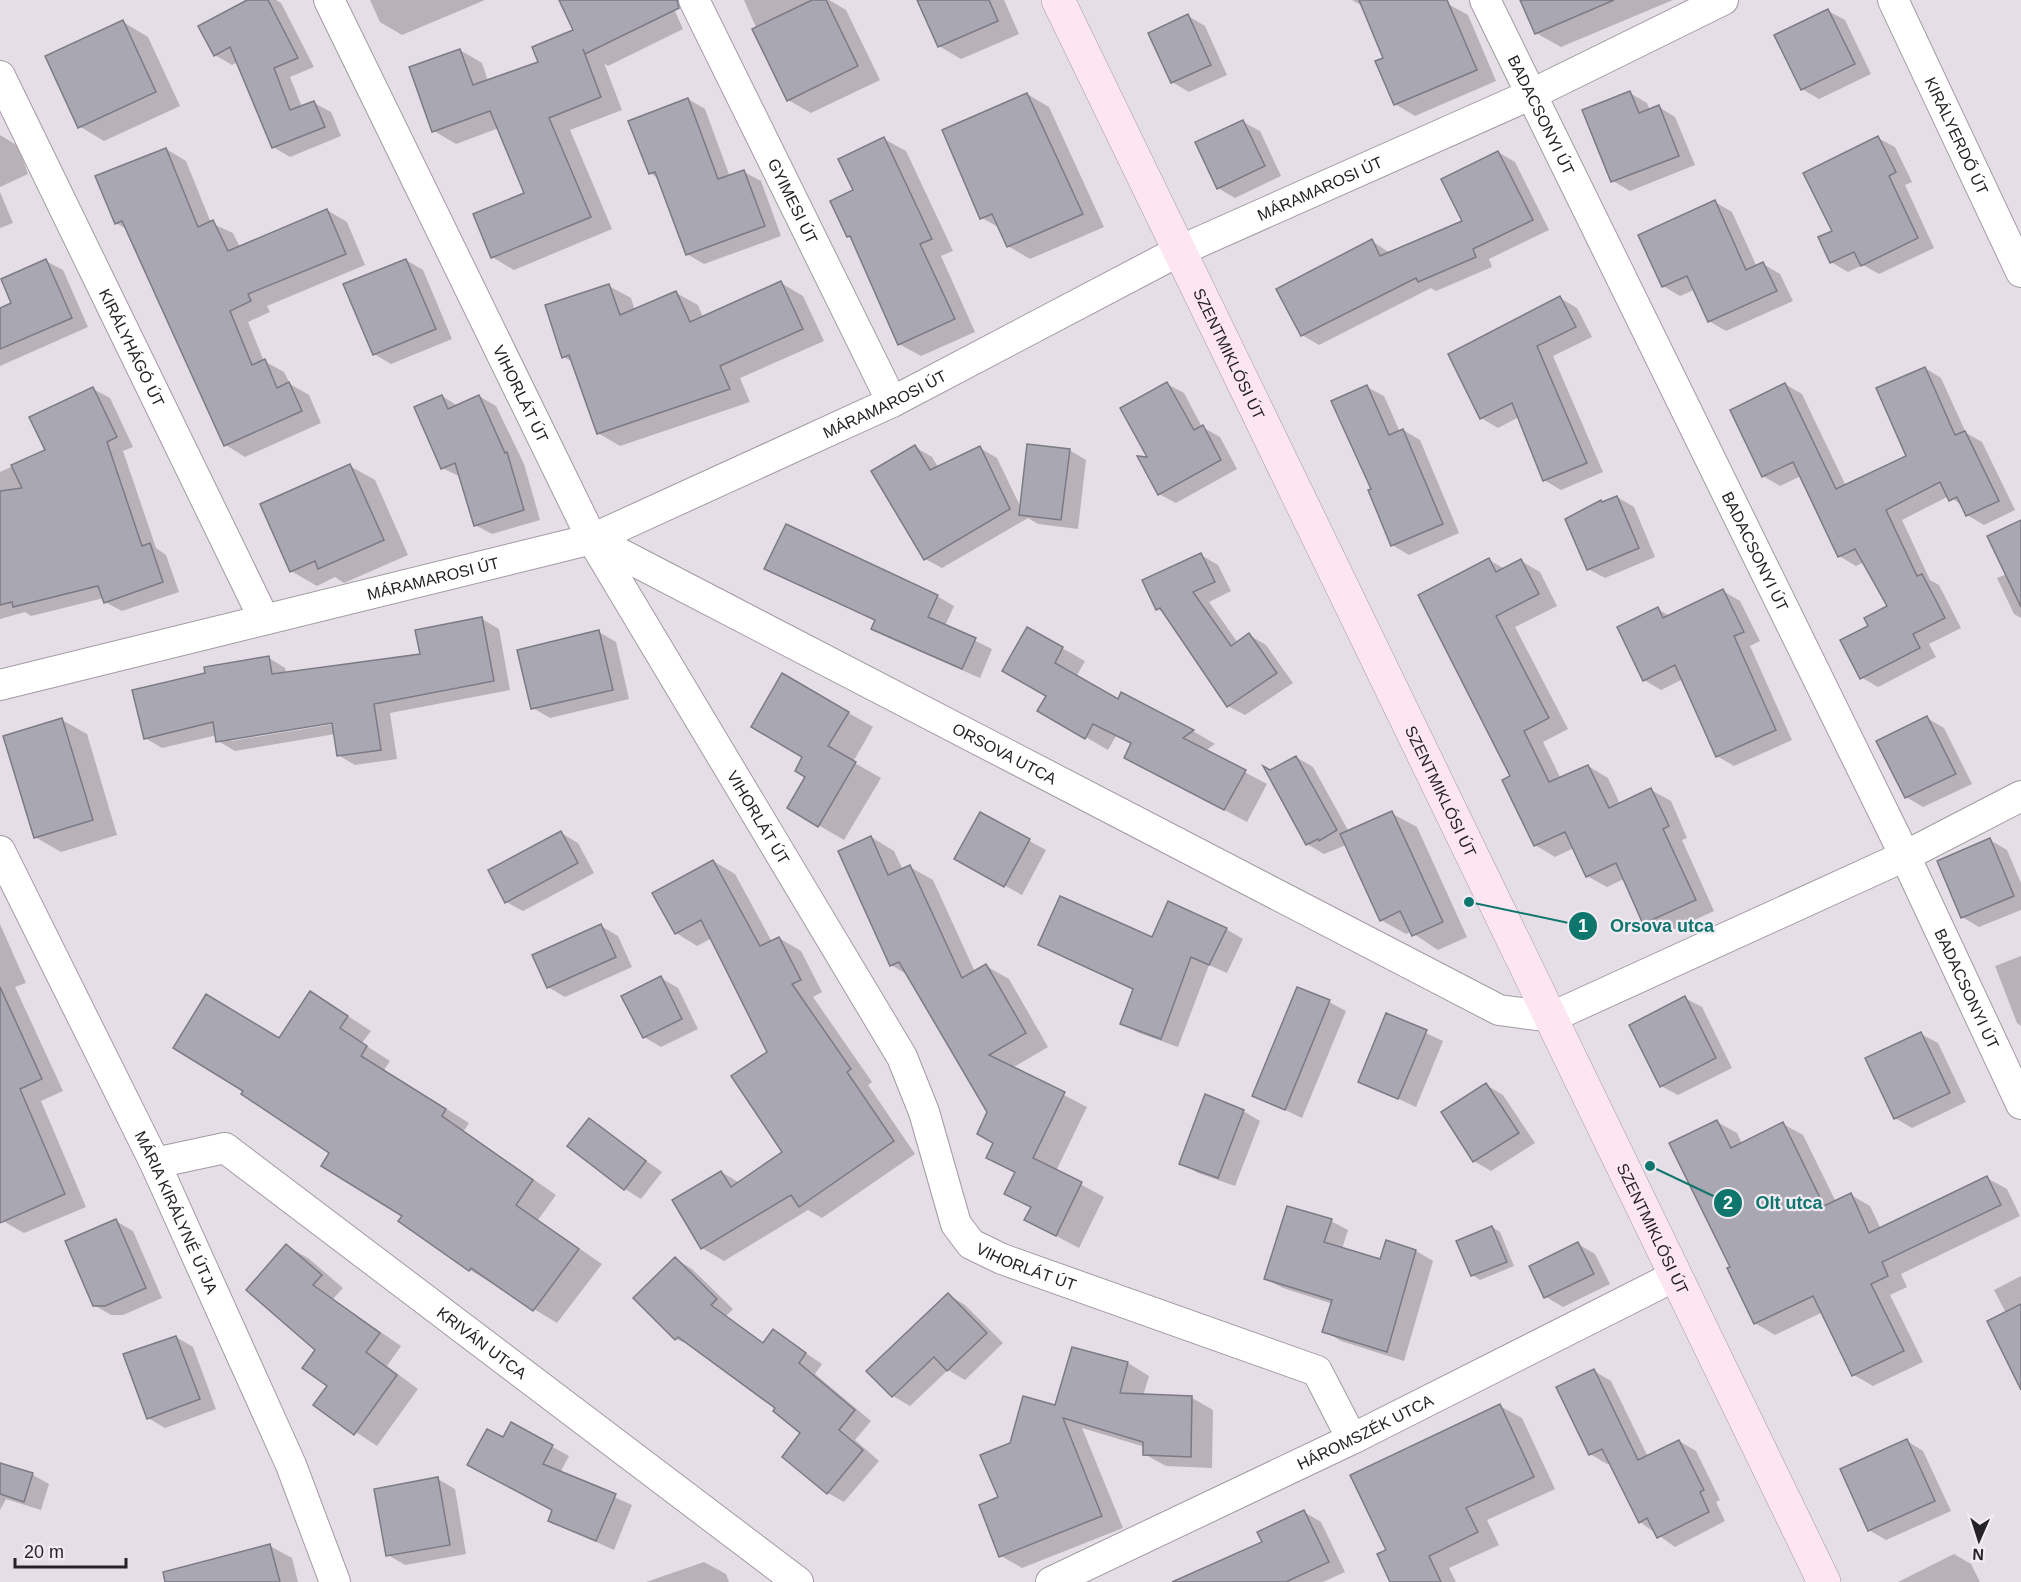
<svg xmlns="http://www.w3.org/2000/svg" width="2021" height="1582" viewBox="0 0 2021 1582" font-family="Helvetica,sans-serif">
<rect width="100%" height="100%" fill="#e6dee7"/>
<!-- shadow -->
<g fill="#0003" fill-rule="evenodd">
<path d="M251,0h25l5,3 33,64 -24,10 12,30 12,-4 17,9 10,24 -51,21 -17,-10 -35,-85 -6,3 -17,-10z"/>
<path d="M370,0h115l-83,35 -22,-13z"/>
<path d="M560,0h110l13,29 -75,37 -4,-3 18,47 -52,20 42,99 -98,41 -22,-13 34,-63 -27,-66 -43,16 -22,-13 26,-81 22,13 6,18 52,-18 35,-32z"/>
<path d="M744,0h85l17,10 34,70 -69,33 -23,-13z"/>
<path d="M919,0h85l15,34 -58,25 -22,-13z"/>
<path d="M1352,0h83l13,4 20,11 28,66 -81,35 -20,-12 -10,-45 -21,-52z"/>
<path d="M1522,0h151l-112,47 -25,-14z"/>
<path d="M1828,11l17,9 26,54 -52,25 -17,-10z"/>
<path d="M1188,16l17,10 22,49 -38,17 -17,-10z"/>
<path d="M123,22l25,15 32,69 -76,35 -25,-15z"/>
<path d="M1630,93l17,10 3,7 9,-3 16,10 20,48 -65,26 -17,-10z"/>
<path d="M1027,94l22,13 55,120 -74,32 -22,-13 -8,-18 -18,-10z"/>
<path d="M688,99l17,10 25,68 14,-5 17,9 20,55 -77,28 -17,-10 -28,-75 -9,-6z"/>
<path d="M1243,122l17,9 21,45 -46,22 -17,-10z"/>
<path d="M0,135l18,11 10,28 -28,13z"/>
<path d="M1878,138l17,9 17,35 -7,3 29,63 -55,26 -16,-9 -15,7 -17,-10 3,-31z"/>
<path d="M884,139l22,12 47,100 -12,5 34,76 -54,24 -22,-12 -46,-105 -5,-3 7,-45z"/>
<path d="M166,149l20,12 25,62 22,10 7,14 87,-37 20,12 18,43 -98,41 3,6 -22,10 16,39 20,11 6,12 19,11 12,28 -76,34 -19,-12 -98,-215 -12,-7z"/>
<path d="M1498,152l17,10 34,68 -60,29 3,8 -56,24 -5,-3 -112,57 -17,-10 70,-94 18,12 74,-31z"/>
<path d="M0,192l13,31 -13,5z"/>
<path d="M1715,202l17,10 25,55 6,-3 17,10 13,27 -67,30 -17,-10 -15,-31 -14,6 -17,-10z"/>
<path d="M406,260l17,10 29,69 -61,25 -17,-10z"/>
<path d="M46,261l17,9 25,57 -88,39v-56l13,-6z"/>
<path d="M781,283l22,13 21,45 -84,37 10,24 -130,44 -22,-13 -25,-71 -10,-5 46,-71 22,12 4,13 41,-18 22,12 5,12z"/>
<path d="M1560,298l17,10 15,29 -39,19 50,116 -42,18 -17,-10 -25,-63 -21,11 -17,-10z"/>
<path d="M1925,368l16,10 25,55 16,9 33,68 -31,15 -17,-10 -3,-8 -15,-11 -47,24 28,60 9,5 22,43 -32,16 7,13 -58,30 -17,-10 9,-51 19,-20 -25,-44 -8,4 -17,-10 -38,-80 -21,10 -17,-10 22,-92 17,10 44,92 62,-30z"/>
<path d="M1167,384l17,9 18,34 18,10 17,32 -61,34 -17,-9 -9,-35z"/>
<path d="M1367,387l17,9 16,36 3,-2 17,10 39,93 -50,22 -17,-10 -19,-55z"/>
<path d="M93,389l17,9 23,49 -10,4 33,97 10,7 13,37 -57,19 -17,-9 -1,-4 -73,18 -6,-4 -25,7v-147l46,-21z"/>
<path d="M442,396l16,10 21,-10 17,10 28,58 16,56 -48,14 -17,-9 -14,-48 -19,-9z"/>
<path d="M915,447l17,10 6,10 42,-19 17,10 24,50 48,-58 17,10 -8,69 -40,-5 -10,-6 -86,50 -17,-9z"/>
<path d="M350,466l25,14 33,75 -64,28 -9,-6 -18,9 -26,-15z"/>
<path d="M1617,497l17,10 21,50 -50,21 -17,-9 13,-67z"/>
<path d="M2021,521v97l-7,-4 -17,-36 10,-4z"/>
<path d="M1201,555l17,10 13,26 -22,11 29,41 11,-8 17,10 27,38 -48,32 -17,-9 -62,-92 -9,-6z"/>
<path d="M1489,560l16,9 16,-8 19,11 17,34 -42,21 53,102 -25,13 18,37 27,-13 20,12 12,26 31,-14 20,11 16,37 -5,2 32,71 -50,23 -20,-11 -20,-44 -17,8 -20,-11 -13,-28 -19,9 -20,-12 -23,-68z"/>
<path d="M766,569l171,27 17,10 -9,20 47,23 -12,29 -91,-40 -16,-9 3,-8z"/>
<path d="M1723,591l17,10 20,40 -10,5 42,94 -58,26 -17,-10 -34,-77 -22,11 -17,-10 13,-71 13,7z"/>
<path d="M482,619l17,10 11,61 -120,23 7,46 -42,6 -17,-10 -3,-21 -100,17 -17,-10 -1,-6 -55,13 -17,-10 124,-80 16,10 1,5 135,-17zM339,720l1,3 -109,18v-3z"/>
<path d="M1028,629l57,32 -9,16 42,24 4,-7 71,37 22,13 -10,7 62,33 -20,38 -121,-64 6,-14 -16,-8 -8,14 -69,-40 9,-15z"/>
<path d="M599,632l17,10 13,57 -79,19 -17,-10z"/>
<path d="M783,675l90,52 -20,35 28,16 -37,62 -55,-32 18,-32z"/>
<path d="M1927,718l17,10 28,56 -49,23 -17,-10z"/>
<path d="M62,720l25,14 30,101 -56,17 -26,-15z"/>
<path d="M1296,757l17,10 36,65 42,-19 26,14 50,110 -29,13 -27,-18 -5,2 -25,-14 -35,-75 -22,9 -17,-10 -37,-73z"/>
<path d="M981,814l65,36 -24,45 -49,-27z"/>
<path d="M561,833l17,10 16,30 -71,38 -17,-9z"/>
<path d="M871,837l23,14 9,19 7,-3 23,13 42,92 11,-6 23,13 39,68 -36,21 75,39 -31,64 48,26 -25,51 -53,-28 6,-12 -26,-15 10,-19 -28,-16 7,-15 -6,-31 -81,-137 -17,-10z"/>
<path d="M1990,840l17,10 14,33v27l-42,17 -17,-10z"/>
<path d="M713,861l22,13 37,68 7,-4 22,13 21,41 -9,5 59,85 -4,3 47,69 -93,64 -14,-8 -84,51 -22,-13 -28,-47 47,-29 19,11 44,-30 -15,-101 -57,-114 -15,8 -21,-13z"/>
<path d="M0,924l26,59 -11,4 48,104 -22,10 45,106 -62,26 -21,-12 -3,-6z"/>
<path d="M601,926l17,10 14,31 -67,30 -17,-10z"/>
<path d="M1226,929l17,10 -16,34 -18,-8 -31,82 -39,-14 -17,-10 12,-33 -94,-45 112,-6z"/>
<path d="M2021,956v70l-4,-3 -22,-57z"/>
<path d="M661,978l17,10 20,41 -37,18 -17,-10z"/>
<path d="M1685,998l17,9 30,61 -54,27 -17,-9z"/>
<path d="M1329,1002l17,9 -44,107 -48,-23z"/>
<path d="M334,1007l37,24 -9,12 28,18 -6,9 85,53 -5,8 92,64 -18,25 64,44 -45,59 -87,-53 -139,-117 -51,-114z"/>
<path d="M1387,1015l56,26 -27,66 -56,-26z"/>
<path d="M1921,1034l17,9 28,59 -54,26 -17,-10z"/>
<path d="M1486,1085l17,10 32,48 -44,28 -17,-10z"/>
<path d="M1243,1111l17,10 -25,65 -37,-13 -17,-10z"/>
<path d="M590,1120l72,52 -21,27 -16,-10z"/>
<path d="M1717,1122l20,11 5,11 41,-20 20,11 33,67 15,-7 19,11 11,23 106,-51 20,11 13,27 -119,58 6,13 -17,8 33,67 -50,24 -19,-11 -31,-63 -48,23 -20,-12 -23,-55z"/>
<path d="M116,1221l17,10 29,67 -39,17h-12l-17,-10z"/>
<path d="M1331,1221l17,9 -6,19 39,12 6,-19 29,9 17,10 -29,100 -63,-20 -17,-10 9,-27 -50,-16 -17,-9z"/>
<path d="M1492,1227l8,5 14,34 -34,14 -8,-5z"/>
<path d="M1578,1244l17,10 15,30 -47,23 -17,-10 -15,-30z"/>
<path d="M286,1246l22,12 35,30 -10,11 68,47 -14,20 31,23 -41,57 -62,-41 14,-20z"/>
<path d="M676,1259l16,10 41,40 -7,7 38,28 9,-13 49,33 -7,10 56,47 -16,19 24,21 -35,41 -16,-9 -25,-60 -26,-25 -83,-61 -18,-8z"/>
<path d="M2021,1276v111l-15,-74 -12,-23z"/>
<path d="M948,1295l17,10 38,38 -38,37 -17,-10 -38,36 -17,-10z"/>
<path d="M176,1337l17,10 23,62 -51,19 -17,-10z"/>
<path d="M1073,1348l55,15 21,13 -6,20 49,2 21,12 -1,58 -46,-2 -22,-12 1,-7 -63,-19 41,100 -101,40 -21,-12 -1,-58 11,-54 45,-37z"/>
<path d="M1594,1371l17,10 37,76 31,-16 17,10 24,49 -4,2 9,19 -50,26 -35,-25 -30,-59 -3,1 -17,-10z"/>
<path d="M1500,1406l22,12 33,71 -68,31 12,25 -50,23 7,14h-64l-4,-32z"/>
<path d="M511,1424l58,32 -9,17 72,32 -18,45 -64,-29 4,-11 -51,-71z"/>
<path d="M1907,1441l16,10 28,60 -65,29 -17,-10z"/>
<path d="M0,1464l33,11 16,9 -8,26 -35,-11 -6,11z"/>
<path d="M438,1479l17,10 11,65 -61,11 -17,-10z"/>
<path d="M1304,1512l17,10 24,50 -22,10h-134l75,-40z"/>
<path d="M270,1546l22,12 6,24h-88z"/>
<path d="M1954,1554l17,10 9,18h-82z"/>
<path d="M704,1562l22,12 3,8h-83z"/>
</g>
<!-- building -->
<g fill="#a9a7b2" stroke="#7c7a85" stroke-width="1.5">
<path d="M247,0h21l30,58 -24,10 16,42 24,-9 11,26 -53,21 -42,-101 -16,9 -16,-30z"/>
<path d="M559,0h118l2,8 -94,46 -2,-5 18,48 -52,21 42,99 -100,41 -18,-44 51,-21 -34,-82 -58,21 -23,-65 51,-18 13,36 65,-23 -6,-15 41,-17z"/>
<path d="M812,0h14l32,66 -71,35 -35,-72z"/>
<path d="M917,0h72l9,21 -60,26z"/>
<path d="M1359,0h88l30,70 -83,35 -19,-44 8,-3z"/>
<path d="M1520,0h94l-79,34z"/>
<path d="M1828,9l27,55 -54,26 -27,-55z"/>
<path d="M1188,14l23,51 -40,18 -23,-50z"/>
<path d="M123,20l33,72 -78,36 -33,-72z"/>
<path d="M1630,91l9,22 20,-8 20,51 -68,26 -29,-72z"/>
<path d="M1027,93l56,121 -76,33 -15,-33 -12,5 -38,-89z"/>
<path d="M688,98l30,81 26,-9 21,56 -79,29 -31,-83 -6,2 -21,-53z"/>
<path d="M1243,120l22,46 -48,23 -22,-47z"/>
<path d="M1878,136l18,36 -7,4 29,62 -57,28 -7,-14 -24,11 -12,-26 14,-6 -29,-58z"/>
<path d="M884,137l48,102 -12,5 35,75 -57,26 -48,-109 -3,1 -17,-36 23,-11 -15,-31z"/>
<path d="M166,148l32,79 15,-7 15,31 99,-42 19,45 -98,40 3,7 -21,10 22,54 13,-6 12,29 12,-6 13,29 -78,35 -102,-225 -7,3 -20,-48z"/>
<path d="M1498,151l35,69 -60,29 3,8 -58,25 -2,-4 -115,58 -25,-47 96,-50 8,17 82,-35 -21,-42z"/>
<path d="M1715,200l31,70 17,-8 14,29 -69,31 -21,-46 -25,11 -24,-52z"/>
<path d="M46,259l26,59 -72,31v-41l11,-5 -10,-24z"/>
<path d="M406,259l30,70 -63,26 -30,-71z"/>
<path d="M781,281l22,48 -83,37 10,23 -133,45 -28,-79 -7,3 -17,-53 64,-21 11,31 56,-24 14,31z"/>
<path d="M1560,296l16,31 -39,19 50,117 -44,18 -31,-78 -32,16 -32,-65z"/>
<path d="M1925,367l30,68 10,-4 34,70 -33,15 -9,-19 -8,4 -9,-19 -54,28 31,66 5,-2 23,44 -32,16 7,14 -60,31 -20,-39 28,-14 -4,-8 23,-12 -32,-57 -17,8 -45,-95 -31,15 -32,-67 55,-27 51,106 70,-33 -30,-68z"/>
<path d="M1167,382l27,48 9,-5 18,35 -63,35 -21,-39 10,1 -27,-49z"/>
<path d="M1367,385l22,50 14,-6 40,95 -52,22 -23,-56 3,-1 -40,-88z"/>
<path d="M93,387l24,50 -10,5 35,104 8,-3 13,39 -59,21 -6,-17 -85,21 -1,-5 -12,3v-114l22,-3 -11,-23 34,-15 -16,-33z"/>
<path d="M442,395l6,14 31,-14 26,58 2,-1 17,58 -50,16 -19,-63 -14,6 -27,-62z"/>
<path d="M1027,444l43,5 -9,71 -42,-5z"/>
<path d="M915,445l15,25 50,-24 30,63 -86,51 -53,-89z"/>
<path d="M350,464l34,76 -66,29 -3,-8 -25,11 -30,-68z"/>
<path d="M1617,496l22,52 -52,22 -22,-51 36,-19 1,2z"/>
<path d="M2021,520v87l-34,-71z"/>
<path d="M786,524l152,71 -10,22 48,21 -14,31 -91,-40 4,-9 -111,-51z"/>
<path d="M1201,553l14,29 -22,10 38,54 18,-13 28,40 -50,34 -67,-99 -4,2 -14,-30z"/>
<path d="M1489,558l7,14 25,-13 18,35 -43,22 53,102 -25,13 25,51 39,-17 21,43 42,-20 18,38 -6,3 33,71 -53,24 -27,-61 -30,14 -21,-45 -31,14 -32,-66 8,-4 -92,-181z"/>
<path d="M1723,589l21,43 -10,4 42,94 -60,27 -41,-92 -32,16 -26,-54 41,-20 5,11z"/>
<path d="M482,617l12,64 -120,23 7,46 -44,6 -5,-33 -116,19 -3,-20 -69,17 -12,-49 73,-17 -1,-6 65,-11 3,18 148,-20 -5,-24z"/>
<path d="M1027,627l36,20 -8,16 63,36 3,-7 73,38 -11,8 63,32 -22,40 -100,-52 7,-15 -38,-19 -8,15 -48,-28 9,-15 -44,-25z"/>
<path d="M599,630l14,60 -82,19 -14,-59z"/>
<path d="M782,673l67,39 -21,34 28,16 -38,65 -31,-19 18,-31 -10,-6 7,-14 -51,-30z"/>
<path d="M1927,716l29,58 -51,24 -29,-57z"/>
<path d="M62,718l31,102 -59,18 -31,-102z"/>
<path d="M1296,756l41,74 -18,11 -1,-2 -12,6 -43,-79 7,4z"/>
<path d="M1392,811l51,111 -31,14 -12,-25 -20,10 -40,-87z"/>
<path d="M980,812l50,27 -26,48 -50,-28z"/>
<path d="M561,831l17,32 -73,40 -17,-33z"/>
<path d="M871,836l17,39 22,-10 52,113 24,-14 40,69 -37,22 76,37 -32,66 49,24 -26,54 -32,-16 7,-13 -27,-13 11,-22 -29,-14 7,-15 -16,-9 10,-22 -88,-150 -9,4 -52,-115z"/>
<path d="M1990,838l24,58 -53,22 -24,-57z"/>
<path d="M713,860l47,86 19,-9 22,43 -9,4 59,85 -4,3 47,69 -95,66 -8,-12 -90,54 -29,-49 49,-29 10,16 51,-35 -51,-76 36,-24 -66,-132 -26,14 -23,-41z"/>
<path d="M1060,896l92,41 16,-36 59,27 -18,37 -18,-8 -30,82 -41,-15 13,-35 -95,-44z"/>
<path d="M601,924l15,33 -69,31 -15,-33z"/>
<path d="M661,976l21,43 -39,19 -22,-42z"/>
<path d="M0,987l42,92 -22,10 45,105 -65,29z"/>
<path d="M1297,987l33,13 -45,110 -33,-14z"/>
<path d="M310,991l38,25 -8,12 27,18 -6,10 85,53 -4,7 91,64 -17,25 63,44 -46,62 -62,-43 -2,3 -71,-50 4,-5 -81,-50 8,-13 -88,-59 2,-3 -70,-43 33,-54 73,44z"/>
<path d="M1685,996l31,62 -56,29 -31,-62z"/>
<path d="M1386,1013l41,17 -29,69 -40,-17z"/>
<path d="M1921,1032l29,61 -56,26 -29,-61z"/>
<path d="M1486,1083l33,50 -46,29 -32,-50z"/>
<path d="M1205,1094l39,16 -26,68 -39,-14z"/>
<path d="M589,1118l57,43 -22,29 -57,-44z"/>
<path d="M1717,1120l14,28 52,-26 41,84 27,-13 18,40 118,-57 14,29 -119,57 6,14 -17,8 33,67 -52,25 -39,-80 -59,28 -27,-56 3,-1 -61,-124z"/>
<path d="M1287,1206l45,13 -8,23 56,17 6,-19 30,10 -29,102 -65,-20 10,-32 -68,-21z"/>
<path d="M116,1219l30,69 -41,18h-12l-28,-65z"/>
<path d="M1492,1226l15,36 -36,14 -15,-35z"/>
<path d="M1578,1242l16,32 -50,24 -15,-32z"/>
<path d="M286,1244l36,31 -9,10 67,48 -14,19 31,23 -43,60 -41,-30 14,-19 -25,-18 13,-18 -69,-60z"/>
<path d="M675,1257l42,42 -6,6 52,38 10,-14 33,24 -7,10 56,47 -16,20 24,20 -36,44 -45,-37 18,-24 -27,-22 2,-3 -97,-71 -3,3 -42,-42z"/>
<path d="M948,1293l39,40 -40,38 -13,-14 -42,40 -26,-26z"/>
<path d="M2021,1304v86l-34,-69z"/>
<path d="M176,1336l24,63 -53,20 -24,-65z"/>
<path d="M1072,1347l56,15 -8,31 72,3 -1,61 -48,-2v-13l-80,-24 39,98 -103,41 -20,-52 19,-8 -18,-42 30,-12 13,-47 32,9z"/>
<path d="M1594,1369l44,91 41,-20 25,50 -4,2 9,20 -52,26 -10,-20 -8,5 -37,-74 -13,6 -33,-68z"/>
<path d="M1500,1404l34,73 -68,31 12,24 -49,24 12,26h-51l-13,-28 9,-4 -36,-75z"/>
<path d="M511,1422l42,23 -10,19 73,30 -20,47 -48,-20 4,-11 -85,-45 20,-36 16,8z"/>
<path d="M1907,1439l28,62 -67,30 -28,-62z"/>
<path d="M0,1463l33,10 -9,29 -24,-8z"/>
<path d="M438,1477l12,68 -64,11 -12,-67z"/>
<path d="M1304,1510l25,52 -43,20h-114l90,-40 -5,-10z"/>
<path d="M270,1544l10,38h-115l-2,-10z"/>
</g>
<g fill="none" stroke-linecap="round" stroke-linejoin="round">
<!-- street casing -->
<g stroke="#a29aa3" stroke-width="32">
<g id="street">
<path id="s1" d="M329,0l263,539 310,518 22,55 32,112 15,20 31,15 315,112 35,68"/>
<path id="s2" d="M694,0l198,402"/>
<path id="s3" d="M1485,0l420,856 116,248"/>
<path id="s4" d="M1893,0l128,272"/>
<path id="s5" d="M0,76l264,543"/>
<path id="s6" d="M592,539l907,471 53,7 353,-161 116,-60"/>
<path id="s7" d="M0,685l592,-146 300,-137 287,-151 353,-157 191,-94"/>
<path id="s8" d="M0,851l155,312 136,302 44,117"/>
<path id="s9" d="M155,1163l70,-15 573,434"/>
<path id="s10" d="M1051,1582l301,-143 323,-163"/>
</g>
</g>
<!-- secondary casing -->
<g stroke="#a29aa3" stroke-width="34">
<g id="secondary">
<path id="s11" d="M1058,0l766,1582"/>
</g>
</g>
<!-- street -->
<use href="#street" stroke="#fff" stroke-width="30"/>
<!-- secondary -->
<use href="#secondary" stroke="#fde6f1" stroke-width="33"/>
</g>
<g text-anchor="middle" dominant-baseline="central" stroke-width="4.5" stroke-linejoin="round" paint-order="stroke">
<!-- street labels -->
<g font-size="16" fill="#262326" stroke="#f3ebf4">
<text stroke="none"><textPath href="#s3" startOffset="128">BADACSONYI ÚT</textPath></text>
<text stroke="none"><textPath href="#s4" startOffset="150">KIRÁLYERDŐ ÚT</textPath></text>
<text stroke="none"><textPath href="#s7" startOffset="1418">MÁRAMAROSI ÚT</textPath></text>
<text stroke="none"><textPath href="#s2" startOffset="224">GYIMESI ÚT</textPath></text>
<text stroke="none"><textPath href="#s5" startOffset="302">KIRÁLYHÁGÓ ÚT</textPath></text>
<text stroke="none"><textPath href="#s11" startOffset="393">SZENTMIKLÓSI ÚT</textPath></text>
<text stroke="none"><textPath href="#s1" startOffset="438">VIHORLÁT ÚT</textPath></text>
<text stroke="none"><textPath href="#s7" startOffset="932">MÁRAMAROSI ÚT</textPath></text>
<text stroke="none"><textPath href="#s3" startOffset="614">BADACSONYI ÚT</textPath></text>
<text stroke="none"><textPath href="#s7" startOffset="446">MÁRAMAROSI ÚT</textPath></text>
<text stroke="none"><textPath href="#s6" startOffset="465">ORSOVA UTCA</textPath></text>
<text stroke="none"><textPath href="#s11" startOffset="879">SZENTMIKLÓSI ÚT</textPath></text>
<text stroke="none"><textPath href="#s1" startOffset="924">VIHORLÁT ÚT</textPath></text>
<text stroke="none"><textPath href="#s3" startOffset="1100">BADACSONYI ÚT</textPath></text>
<text stroke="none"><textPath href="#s8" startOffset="402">MÁRIA KIRÁLYNÉ ÚTJA</textPath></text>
<text stroke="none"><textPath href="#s11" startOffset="1365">SZENTMIKLÓSI ÚT</textPath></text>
<text stroke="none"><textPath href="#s1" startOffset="1464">VIHORLÁT ÚT</textPath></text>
<text stroke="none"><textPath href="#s9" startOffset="394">KRIVÁN UTCA</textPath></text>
<text stroke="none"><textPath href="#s10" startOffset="348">HÁROMSZÉK UTCA</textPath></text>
</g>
</g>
<!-- callouts -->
<path fill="none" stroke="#0f766e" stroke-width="2" d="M1469 902L1583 926M1650 1166L1728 1203"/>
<g fill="#0f766e" stroke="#f3ebf4" stroke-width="2">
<circle cx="1469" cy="902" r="6"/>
<circle cx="1650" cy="1166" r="6"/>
<circle cx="1583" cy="926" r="15"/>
<circle cx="1728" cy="1203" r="15"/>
</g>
<g font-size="18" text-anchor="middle" font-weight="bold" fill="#fff">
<text x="1583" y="932">1</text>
<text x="1728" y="1209">2</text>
</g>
<g font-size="18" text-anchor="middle" font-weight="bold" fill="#0f766e" stroke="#f3ebf4" stroke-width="4.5" stroke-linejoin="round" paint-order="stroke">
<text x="1662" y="932">Orsova utca</text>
<text x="1789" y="1209">Olt utca</text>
</g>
<!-- north arrow -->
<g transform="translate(1979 1540) rotate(183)" stroke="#f3ebf4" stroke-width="4.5" paint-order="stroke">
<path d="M0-4.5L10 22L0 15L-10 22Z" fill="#262326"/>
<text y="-9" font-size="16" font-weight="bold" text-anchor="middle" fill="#262326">N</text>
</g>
<!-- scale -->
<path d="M15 1558v9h111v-9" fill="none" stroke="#262326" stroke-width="3"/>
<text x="24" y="1558" font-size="18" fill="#262326" stroke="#f3ebf4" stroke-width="4.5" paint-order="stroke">20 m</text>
</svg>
